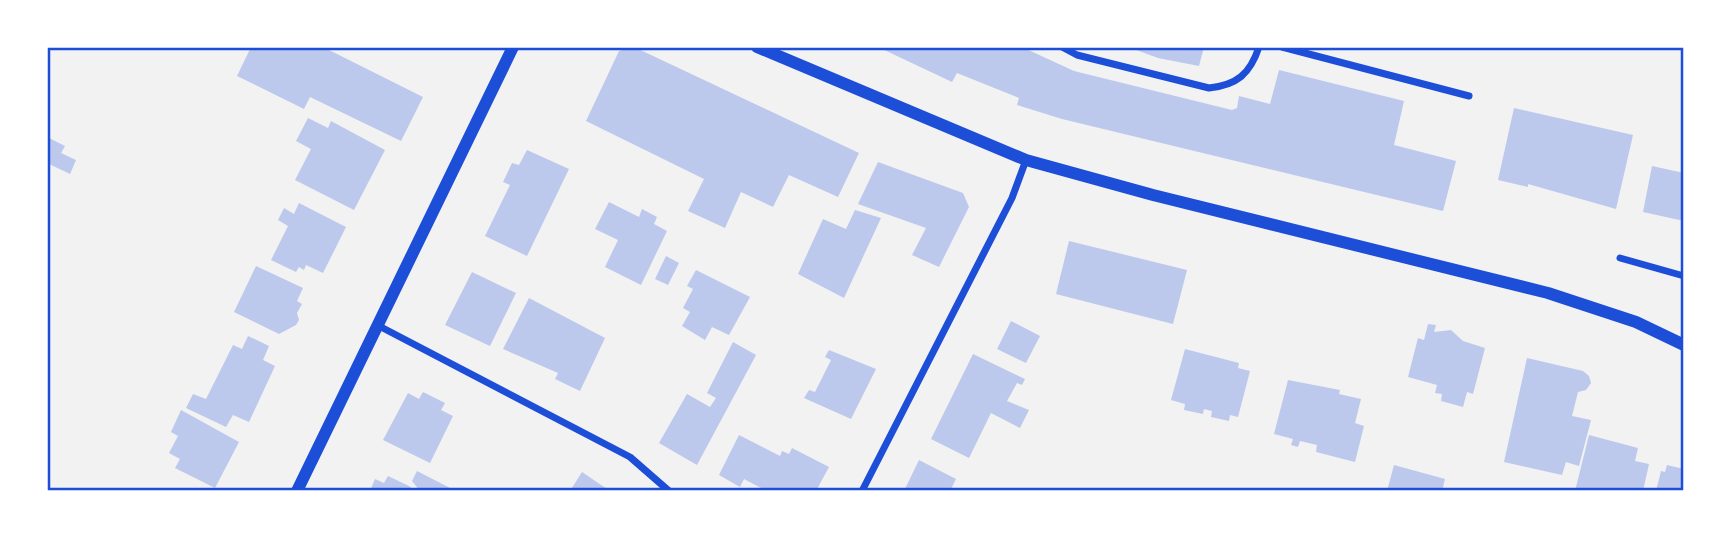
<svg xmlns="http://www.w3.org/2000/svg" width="1731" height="538" viewBox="0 0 1731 538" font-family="Overpass,sans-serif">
<rect width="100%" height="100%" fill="#f2f2f2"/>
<!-- building -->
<g fill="#bdc9ec">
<path d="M251,47h72l100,50 -22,44 -91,-44 -6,12 -67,-33z"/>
<path d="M634,47l225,106 -21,44 -49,-22 -16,32 -32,-15 -16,36 -37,-17 16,-32 -118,-58 33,-70z"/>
<path d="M878,47h144l52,24 158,39 5,-2 2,-12 31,8 9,-34 125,31 -10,44 62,16 -13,50 -381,-92 -45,-14 2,-7 -62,-25 -5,9z"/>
<path d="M1128,47h76l-5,19 -41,-8z"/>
<path d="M1514,108l119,27 -17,74 -88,-25v3l-30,-7z"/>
<path d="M308,118l20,10 3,-7 54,29 -31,60 -59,-30 16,-31 -15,-8z"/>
<path d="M47,137l18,9 -4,7 15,7 -6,14 -23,-11z"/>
<path d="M527,150l42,19 -42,87 -42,-20 25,-51 -7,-3 9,-19 7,2z"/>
<path d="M878,162l85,31 6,14 -30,60 -27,-12 14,-27 -68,-24z"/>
<path d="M1652,166l32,7v48l-41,-9z"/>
<path d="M609,202l30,15 3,-8 15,8 -3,7 13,7 -26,54 -36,-18 13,-27 -23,-11z"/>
<path d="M299,203l47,24 -23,46 -17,-8 -2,5 -5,-3 -3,5 -25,-12 17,-34 -10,-6 6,-12 10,6z"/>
<path d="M855,210l26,8 -37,80 -46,-24 25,-55 23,10z"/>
<path d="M1069,241l118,29 -14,54 -117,-30z"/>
<path d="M666,256l13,7 -11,22 -13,-6z"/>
<path d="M256,266l47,22 -6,13 5,3 -5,9 2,7 -3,5 -17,9 -45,-22z"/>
<path d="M696,270l54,27 -21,38 -17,-8 -7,13 -23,-14 8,-14 -7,-4 10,-19 -6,-3z"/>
<path d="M472,272l44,21 -26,53 -45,-21z"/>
<path d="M529,298l76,40 -25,53 -25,-12 3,-6 -55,-24z"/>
<path d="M1011,321l29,15 -14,27 -29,-14z"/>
<path d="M1428,324l8,1 -2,7 17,-2 12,11 22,7 -12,46 -6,-2 -4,15 -22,-6 1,-7 -7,-1 2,-8 -29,-8 10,-39 6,2z"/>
<path d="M248,336l21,10 -6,14 12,6 -26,56 -16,-7 -7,12 -40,-19 7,-14 13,5 27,-54 9,4z"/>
<path d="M733,342l23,13 -59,110 -38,-22 28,-49 23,13 6,-9 -9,-5z"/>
<path d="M1185,349l54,14 -1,5 12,3 -12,46 -8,-2 -1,6 -18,-4 1,-6 -8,-2 -1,5 -19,-4 1,-6 -14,-4z"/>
<path d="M829,350l47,19 -25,50 -47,-21 5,-8 6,2 16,-32 -6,-3z"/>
<path d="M973,354l52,25 -3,6 -5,-2 -10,18 22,9 -9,18 -29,-15 -22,45 -38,-19z"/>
<path d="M1527,358l56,13 6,5 2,7 -5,7 -8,2 -6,24 19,4 -12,46 -13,-4 -4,13 -58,-13z"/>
<path d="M1288,380l52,10 -1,4 22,5 -6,24 9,3 -9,36 -39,-10 1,-7 -17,-4 -2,6 -7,-2 2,-6 -19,-5z"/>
<path d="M423,392l22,11 -4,7 12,6 -23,47 -47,-23 25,-47 11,6z"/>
<path d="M181,410l58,32 -24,46 -40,-20 5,-9 -11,-6 9,-17 -7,-4z"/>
<path d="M739,435l41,21 2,-5 7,3 3,-6 37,19 -13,24h-49l-23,-12 -4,8 -21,-12z"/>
<path d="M1589,435l49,13 -3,13 14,3 -6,27h-68z"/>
<path d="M919,460l37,19 -6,12h-46z"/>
<path d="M1394,465l51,14 -3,12h-55z"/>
<path d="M1667,465l17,4v22h-28l5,-20 4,1z"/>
<path d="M417,471l35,18 -1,2h-31l-8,-10z"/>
<path d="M582,472l28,19h-40z"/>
<path d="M388,476l21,10 6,5h-45l5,-12 9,4z"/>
</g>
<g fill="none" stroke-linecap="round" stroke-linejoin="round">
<!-- minor -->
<g stroke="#1d4ed8" stroke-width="7">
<path d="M1062,47l15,8 132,33c28,-3 41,-14 50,-41"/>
<path d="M1282,47l187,49"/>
<path d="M1620,258l64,18"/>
<path d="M379,326l251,131 39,34"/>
<path d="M862,491l150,-293 14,-38"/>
</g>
<!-- tertiary -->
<g stroke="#1d4ed8" stroke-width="12">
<path d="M757,47l269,113 127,35 395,98 88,29 48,23"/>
<path d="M297,491l216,-444"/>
</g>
</g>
<!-- border -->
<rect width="1731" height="538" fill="none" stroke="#ffffff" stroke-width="98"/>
<rect x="49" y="49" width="1633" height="440" fill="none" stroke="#1d4ed8" stroke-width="2.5"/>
</svg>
